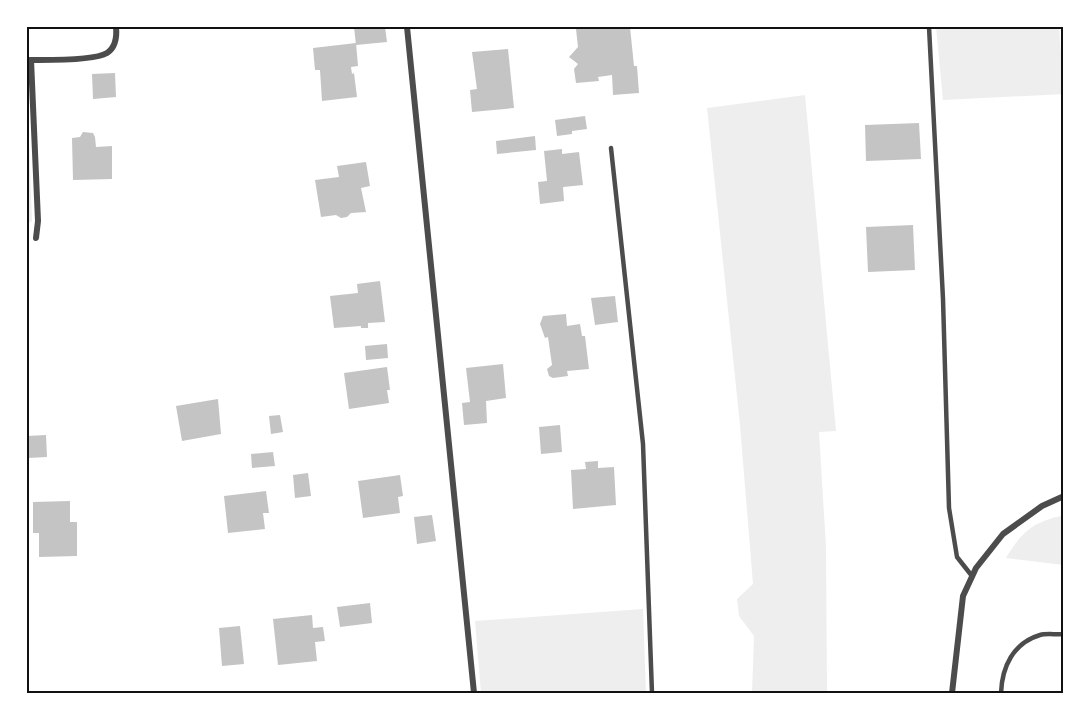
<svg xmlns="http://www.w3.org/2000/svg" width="1091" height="720" viewBox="0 0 1091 720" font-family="'Sofia Sans Condensed',sans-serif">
<rect width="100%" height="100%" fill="#fff"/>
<!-- green -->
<g fill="#eee">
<path d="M936,27h123l5,67 -121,6z"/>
<path d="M27,86l5,135 -5,3z"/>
<path d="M805,95l31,336 -17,1 7,115 1,146h-75l2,-57 -15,-20 -2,-17 16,-15 -13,-159 -33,-317z"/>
<path d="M1064,515v50l-58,-7c17,-28 26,-35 58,-43z"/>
<path d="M643,609l3,84h-165l-6,-72z"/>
</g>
<!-- building -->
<g fill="#c4c4c4">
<path d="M354,27h31l2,15 -31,3z"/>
<path d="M580,27h50l4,39h3l2,27 -26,2 -1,-20 -14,2 1,4 -23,2 -2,-14 4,-5 -9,-7 9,-10 -2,-18h4z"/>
<path d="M356,43l2,23 -7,1 1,7 2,-1 3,24 -35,4 -2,-31h-5l-2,-22z"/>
<path d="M508,49l6,59 -42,4 -2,-22 7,-1 -5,-37z"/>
<path d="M115,73l1,24 -23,2 -1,-25z"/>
<path d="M585,116l2,13 -15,2v3l-15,2 -2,-16z"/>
<path d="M919,123l2,36 -55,2 -1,-36z"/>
<path d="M83,132l10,1 2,4 1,10 16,-1v33l-39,1 -1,-42 8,-1z"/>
<path d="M535,136l1,14 -39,4 -1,-13z"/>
<path d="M562,149v5l17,-2 4,33 -20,2 1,14 -24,3 -2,-22 9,-1 -3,-30z"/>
<path d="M366,162l4,24 -9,2 5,24 -15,1 -4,4 -6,1 -5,-3 -15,2 -6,-37 24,-3 -2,-11z"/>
<path d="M913,225l2,45 -47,2 -2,-45z"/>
<path d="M380,281l5,41 -17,1v5h-7v-2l-27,2 -4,-32 28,-3 -1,-9z"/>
<path d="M615,296l3,26 -23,3 -4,-27z"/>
<path d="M566,314l1,12 13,-2 2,12h3l4,33 -22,2 1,5 -15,2 -4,-2 -2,-7 5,-4 -4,-28 -3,1 -5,-14 3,-8z"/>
<path d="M387,344l1,14 -22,2 -1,-14z"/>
<path d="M503,364l3,34 -20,3 1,22 -23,2 -2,-22 8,-1 -4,-34z"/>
<path d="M387,367l3,23h-3l2,13 -40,6 -5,-36z"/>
<path d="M218,399l3,35 -39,7 -6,-35z"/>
<path d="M280,415l3,17 -12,2 -2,-18z"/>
<path d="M560,425l2,27 -21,2 -2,-27z"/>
<path d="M46,435l1,22 -19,1 -1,-22z"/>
<path d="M273,452l2,14 -23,2 -1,-14z"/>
<path d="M598,461v7l16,-1 2,38 -43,4 -2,-39 15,-1 -1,-7z"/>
<path d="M308,473l3,23 -16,2 -2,-23z"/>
<path d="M400,475l3,21 -5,1 2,16 -37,5 -5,-37z"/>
<path d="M266,491l3,22h-6l2,16 -37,4 -4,-37z"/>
<path d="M70,501v21h7v34l-38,1v-24h-6v-31z"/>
<path d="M432,515l4,26 -19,3 -3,-27z"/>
<path d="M370,603l2,20 -32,4 -3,-20z"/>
<path d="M312,615l1,13 10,-1 2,14 -10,1 2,19 -39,4 -5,-46z"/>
<path d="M240,626l4,38 -22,2 -3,-38z"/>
</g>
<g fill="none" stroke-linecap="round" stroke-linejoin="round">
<!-- service -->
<g stroke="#4c4c4c" stroke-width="4.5">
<path d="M929,27l14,272 6,209 8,49 15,19"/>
<path d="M611,148l32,296 9,249"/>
<path d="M1001,693c1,-26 12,-50 39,-58 7,-2 17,0 24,-1"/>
</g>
<!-- minor -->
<g stroke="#4c4c4c" stroke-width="6">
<path d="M407,27l67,666"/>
<path d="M30,60c16,0 64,1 77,-7 9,-6 10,-16 9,-26"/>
<path d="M31,60l7,161 -2,17"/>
<path d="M952,693l11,-97 13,-28 27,-34 39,-28 22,-10"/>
</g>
</g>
<!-- border -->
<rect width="1091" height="720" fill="none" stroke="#ffffff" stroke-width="57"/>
<rect x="28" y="28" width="1034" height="664" fill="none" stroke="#111" stroke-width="2"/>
</svg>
